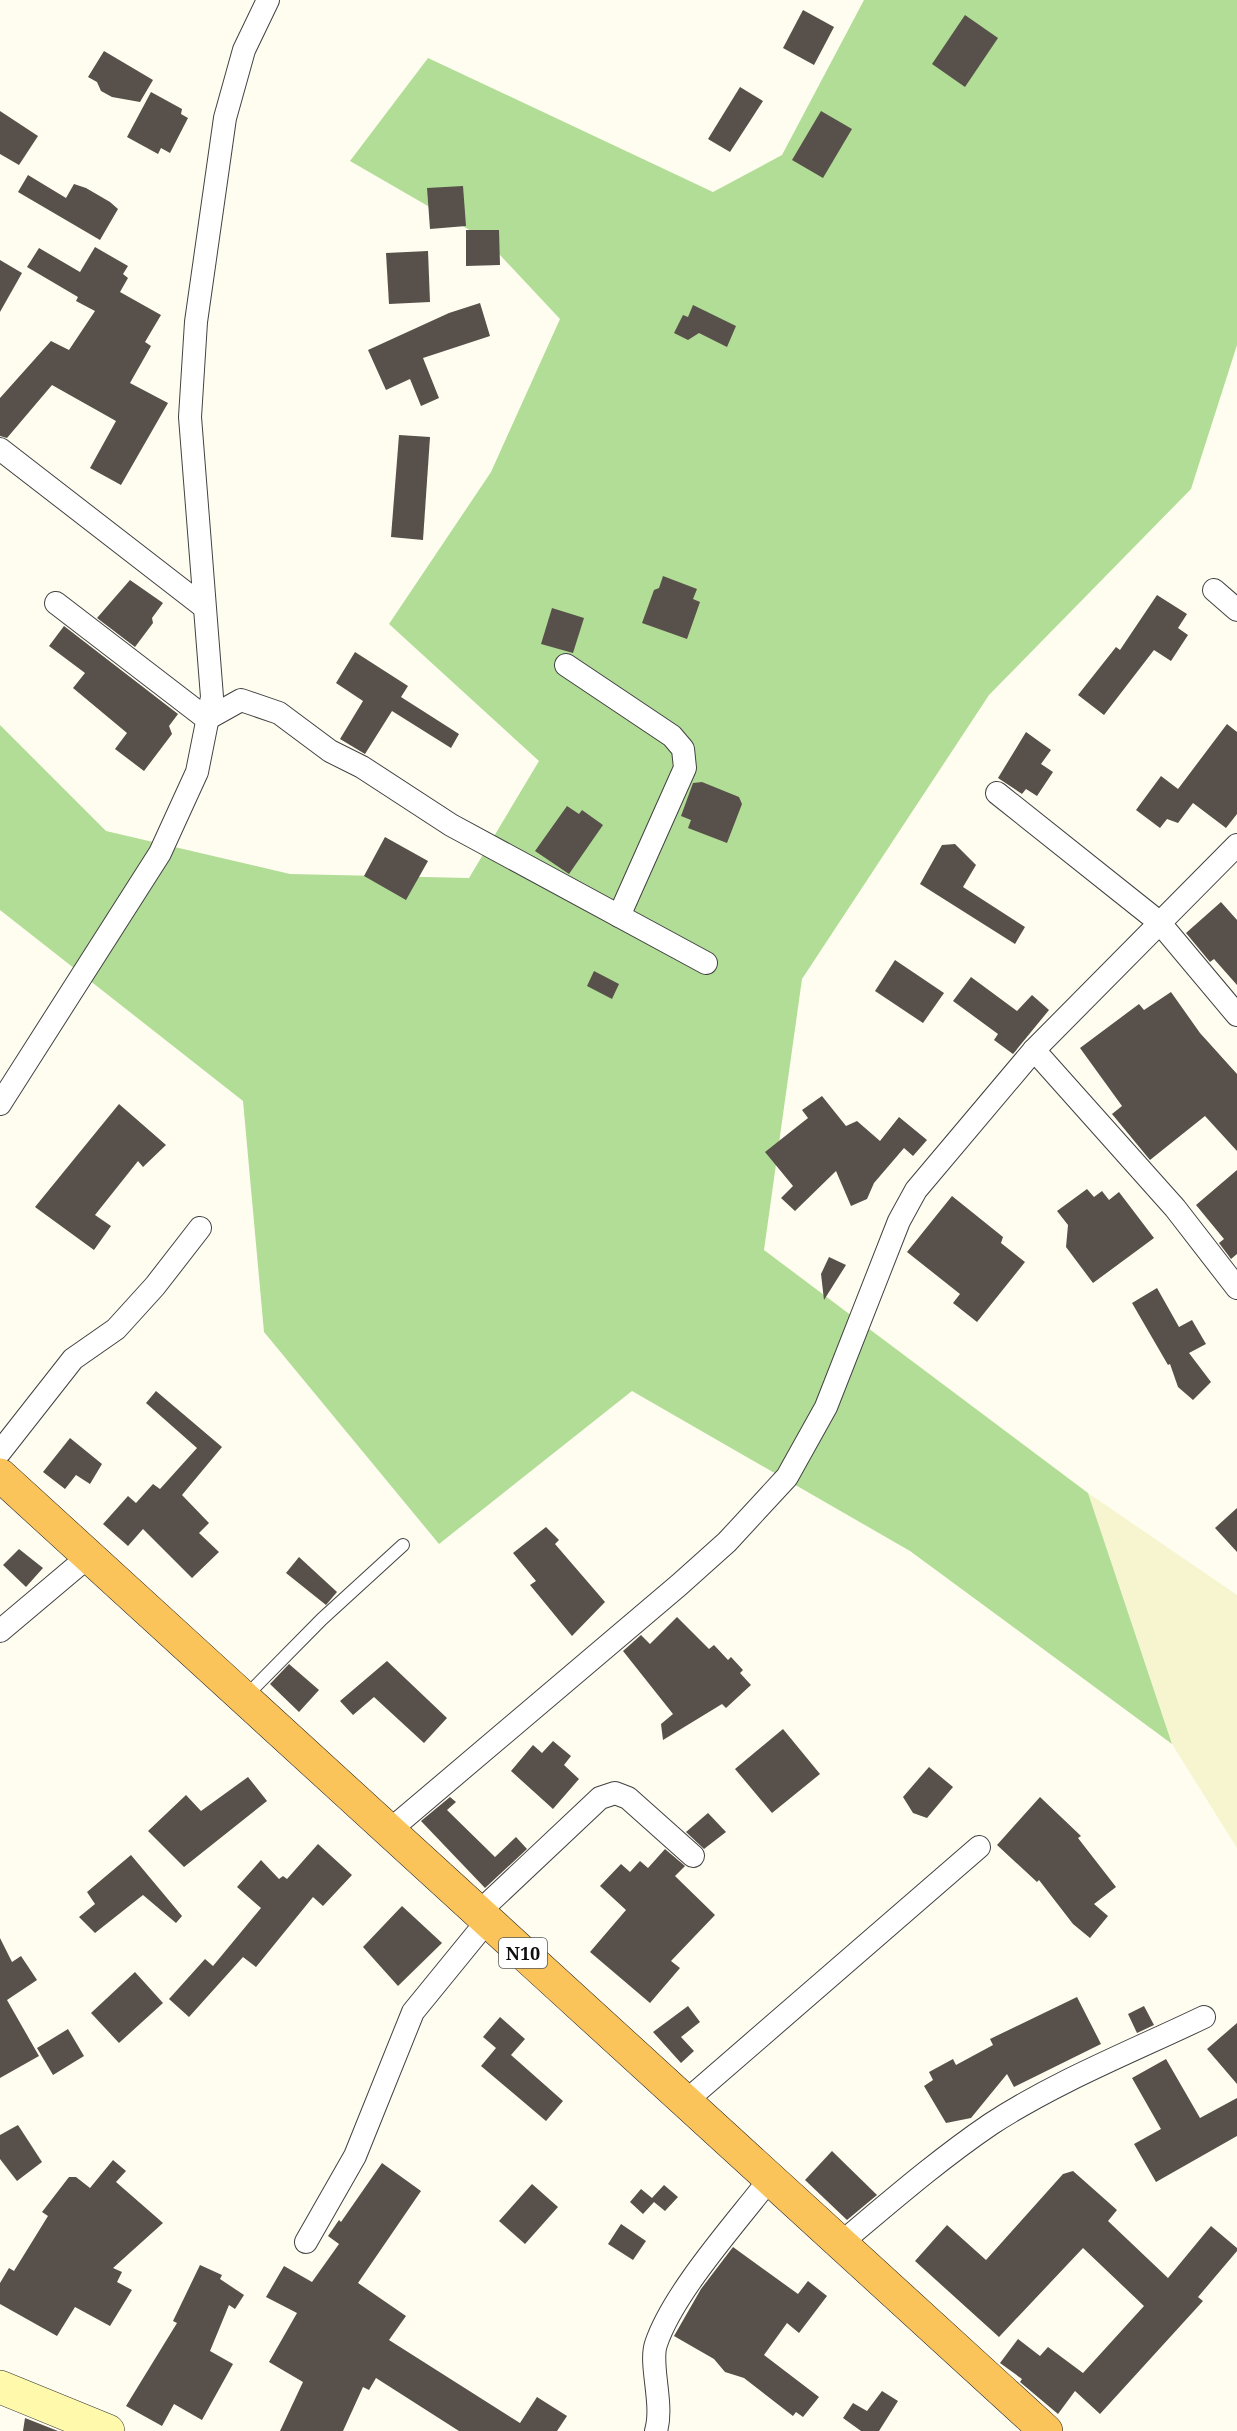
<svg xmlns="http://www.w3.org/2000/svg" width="1237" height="2431" viewBox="0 0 1237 2431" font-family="'Noto Serif',serif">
<rect width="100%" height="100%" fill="#fffdf0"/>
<!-- farmland -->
<path fill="#f6f5cf" d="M1088,1493l149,102v253l-65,-104z"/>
<!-- forest -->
<path fill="#b2dd97" d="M864,0h373v345l-46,144 -202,206 -187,284 -38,271 324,243 84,251 -262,-193 -278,-160 -193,153 -175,-212 -21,-231 -243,-191v-185l106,106 184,43 179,4 70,-117 -150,-137 102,-152 69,-153 -75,-80 -135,-78 78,-103 285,134 69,-37z"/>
<!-- building -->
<g fill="#58504a">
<path d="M803,10l31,17 -20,38 -31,-17z"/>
<path d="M965,15l33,23 -33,49 -33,-23z"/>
<path d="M104,51l49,29 -13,22 -28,-5 -11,-6 -4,-9 -9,-5z"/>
<path d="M740,87l23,14 -33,51 -22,-13z"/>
<path d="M151,92l31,17 -1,5 7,4 -18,35 -9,-5 -3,6 -31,-17z"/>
<path d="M0,111l38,25 -19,29 -19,-11z"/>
<path d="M821,111l31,18 -29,49 -31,-18z"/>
<path d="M28,175l38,23 8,-14 12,4 24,14 8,7 -18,31 -82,-48z"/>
<path d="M463,186l3,40 -36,3 -3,-41z"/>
<path d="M466,230h33l1,35 -34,1z"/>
<path d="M95,247l33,19 -5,8 5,4 -8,14 41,23 -16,27 6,4 -21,37 38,20 -47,82 -31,-17 26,-47 -64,-36 -45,53 -7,-2v-38l51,-57 18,9 26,-39 -19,-10 2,-4 -51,-30 12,-19 41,24z"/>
<path d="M428,251l2,51 -41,2 -3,-51z"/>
<path d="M0,260l22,13 -22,39z"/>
<path d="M480,303l10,33 -67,22 16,40 -18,8 -11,-27 -24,11 -18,-40 81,-37z"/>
<path d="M693,305l43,21 -9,21 -28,-14 -11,7 -14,-7 9,-18 5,2z"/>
<path d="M399,435l31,2 -7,103 -32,-3z"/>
<path d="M663,576l34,13 -4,10 7,3 -13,37 -45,-16 12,-33 5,-2z"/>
<path d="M130,580l33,23 -11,15 1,5 -18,24 -38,-29z"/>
<path d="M1157,595l30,19 -9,14 10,7 -17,26 -17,-11 -50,65 -26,-20 38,-48 4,3z"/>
<path d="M552,608l32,10 -11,35 -32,-9z"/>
<path d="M64,626l114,88 -9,12 3,8 -28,37 -29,-22 12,-16 -54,-45 12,-15 -36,-27z"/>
<path d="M355,652l53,34 -7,11 58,37 -8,14 -59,-37 -27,43 -25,-15 23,-38 -27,-18z"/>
<path d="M1227,724l10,8v82l-11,14 -33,-25 -15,20 -11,-4 -7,9 -24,-18 25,-34 17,13z"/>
<path d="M1026,732l25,18 -10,14 12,8 -16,24 -11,-7 -4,5 -24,-16z"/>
<path d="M702,782l37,15 3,7 -15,39 -39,-15 3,-8 -10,-4 12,-33z"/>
<path d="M567,806l12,8 3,-4 21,15 -34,49 -34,-23z"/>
<path d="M385,837l43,24 -22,39 -42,-24z"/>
<path d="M955,844l21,21 -13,22 62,40 -10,17 -95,-60 22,-39z"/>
<path d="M1221,902l16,18v65l-23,-26 -4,3 -24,-29z"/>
<path d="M895,960l49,33 -21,30 -48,-32z"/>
<path d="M594,971l25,13 -7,15 -25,-13z"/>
<path d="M971,977l46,34 15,-16 17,15 -36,44 -19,-14 4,-6 -45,-33z"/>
<path d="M1171,992l29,41 37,41v77l-32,-35 -55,44 -38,-46 10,-8 -42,-58 59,-44 5,6z"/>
<path d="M822,1096l24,30 11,-5 23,20 19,-24 28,23 -14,16 -9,-8 -30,35 -7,16 -16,7 -15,-35 -41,40 -14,-13 12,-12 -28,-34 43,-34 -6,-8z"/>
<path d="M119,1104l47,41 -23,22 -5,-6 -43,54 16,11 -17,24 -59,-43z"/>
<path d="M1237,1170v84l-6,5 -12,-16 5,-4 -28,-34z"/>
<path d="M1087,1189l7,8 8,-6 7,9 10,-8 35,46 -61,45 -27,-36 2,-22 -11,-14z"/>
<path d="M952,1196l51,41 -2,6 24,19 -48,60 -24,-19 7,-9 -53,-42z"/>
<path d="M829,1257l17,8 -22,35 -3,-26z"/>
<path d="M1157,1288l22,39 13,-7 14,24 -17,9 22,29 -18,18 -15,-13 -8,-23 -2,1 -36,-62z"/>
<path d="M156,1391l66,56 -40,48 27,28 -10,10 20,19 -27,26 -49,-49 -15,17 -25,-22 25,-28 8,7 17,-19 7,5 37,-41 -51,-45z"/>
<path d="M70,1438l32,26 -12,20 -14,-9 -11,14 -22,-17z"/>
<path d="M1237,1508v44l-22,-24z"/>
<path d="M546,1527l13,13 -4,4 50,58 -33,34 -42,-51 6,-4 -23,-28z"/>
<path d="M19,1549l24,19 -17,19 -23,-22z"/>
<path d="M299,1557l38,35 -11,13 -40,-32z"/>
<path d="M677,1617l32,32 5,-4 14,15 3,-3 12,13 -3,3 11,12 -25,23 -4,-4 -59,36 -2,-16 12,-10 -50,-63 18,-16 9,9z"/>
<path d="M387,1661l60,57 -23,25 -50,-46 -21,18 -13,-14z"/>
<path d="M289,1664l30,26 -20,22 -29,-28z"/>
<path d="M783,1729l37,45 -48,39 -37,-44z"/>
<path d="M553,1741l18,15 -7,9 15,14 -26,30 -42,-38 22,-26 9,8z"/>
<path d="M929,1767l24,20 -26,31 -14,-5 -10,-16z"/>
<path d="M248,1777l19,24 -83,66 -36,-36 38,-36 15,16z"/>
<path d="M450,1797l6,5 -9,8 48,47 21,-20 11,12 -42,39 -64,-67z"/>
<path d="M1040,1797l41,39 -3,2 38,49 -22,17 14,12 -18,22 -17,-14 -34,-44 -2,2 -40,-37z"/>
<path d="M708,1813l18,19 -22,17 -18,-17z"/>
<path d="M318,1844l34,31 -29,31 -10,-9 -57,70 -13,-10 -54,60 -20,-18 36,-40 8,7 48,-58 -24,-21 24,-27 18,19 4,-3 4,3z"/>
<path d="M665,1849l20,17 -10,10 40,39 -44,46 9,7 -30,35 -60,-51 36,-42 -26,-24 21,-22 9,8 10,-11 8,7z"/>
<path d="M131,1855l51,61 -6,7 -33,-28 -48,38 -16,-16 16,-13 -8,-12z"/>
<path d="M402,1906l40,37 -44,43 -35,-39z"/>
<path d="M0,1938l12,24 9,-6 16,24 -30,20 32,56 -39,22z"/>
<path d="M135,1972l28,31 -44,40 -28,-30z"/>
<path d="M1077,1997l24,47 -87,43 -7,-13 -36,44 -25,5 -22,-37 9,-6 -4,-8 24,-13 3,6 37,-20 -3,-6z"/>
<path d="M688,2006l12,16 -19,15 13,14 -13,12 -28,-31z"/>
<path d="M1144,2006l10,19 -17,8 -9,-19z"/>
<path d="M500,2017l25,22 -14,16 52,46 -17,20 -65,-55 15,-18 -13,-11z"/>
<path d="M1237,2023v61l-30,-35z"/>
<path d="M68,2029l16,27 -31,19 -16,-27z"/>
<path d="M1166,2059l34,59 37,-20v38l-81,46 -22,-38 27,-15 -29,-51z"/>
<path d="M18,2125l24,37 -25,19 -17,-22v-24z"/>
<path d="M832,2151l45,44 -30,25 -42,-40z"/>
<path d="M113,2160l13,11 -10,11 47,41 -50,45 9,4 -5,10 15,8 -22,36 -35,-19 -18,29 -57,-32v-21l9,-15 5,3 34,-55 -6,-4 27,-35h7l14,11z"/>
<path d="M382,2163l39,28 -63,92 48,33 -17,24 131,83 17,-26 30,19 -10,15h-98l-83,-53 -7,12 -6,-3 -20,44h-63l23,-49 -34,-20 28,-49 -31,-16 18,-31 28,16 27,-38 -11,-8 11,-16 2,2z"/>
<path d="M1073,2171l44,39 -9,11 60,57 43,-52 26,22v3l-39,46 5,4 -103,113 -25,-23 -17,23 -38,-32 2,-3 -22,-16 18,-24 22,17 8,-9 35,26 61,-67 -61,-58 -84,89 -84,-76 32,-36 39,35 77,-86z"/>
<path d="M532,2184l26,23 -33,37 -26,-23z"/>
<path d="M664,2185l14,12 -13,14 -11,-9 -11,12 -13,-12 11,-13 11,9z"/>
<path d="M621,2224l25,17 -13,19 -25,-16z"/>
<path d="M733,2247l65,47 10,-13 19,15 -28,37 -12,-10 -23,32 55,42 -16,20 -7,-5 -3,4 -49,-38 -19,-6 -11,-13 -40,-23 27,-47z"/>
<path d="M200,2265l22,10 -2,4 24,16 -9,14 -6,-4 -19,46 23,13 -31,56 -28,-16 -12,22 -36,-20 51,-83 -4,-2z"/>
<path d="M882,2391l16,10 -19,30h-18l-18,-13 10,-15 14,8z"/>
<path d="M25,2418l33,13h-35z"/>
</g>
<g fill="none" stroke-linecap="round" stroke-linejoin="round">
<!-- service casing -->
<g stroke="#424242" stroke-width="14">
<path id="service" d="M245,1697l77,-78 81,-74"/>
</g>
<!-- minor casing -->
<g stroke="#424242" stroke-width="24">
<g id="minor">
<path d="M0,449l204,158"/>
<path d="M1214,590l23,20"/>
<path d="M56,603l151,116 34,-19 38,13 51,38 32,16 89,58 255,138"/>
<path d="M566,665l106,71 11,13 2,19 -66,148"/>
<path d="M997,793l162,129 78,93"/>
<path d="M1034,1050l141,158 62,80"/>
<path d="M0,1104l160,-251 37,-81 15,-75 -22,-280 6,-95 29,-204 19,-68 24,-50"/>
<path d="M0,1452l73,-93 43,-30 39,-43 45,-58"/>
<path d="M0,1631l89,-75"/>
<path d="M390,1830l289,-245 48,-43 60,-65 39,-70 73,-186 17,-31 118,-140 203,-205"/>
<path d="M479,1912l121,-114 15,-5 13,5 65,58"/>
<path d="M686,2101l293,-254"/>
<path d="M306,2242l49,-86 58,-144 75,-92"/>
<path d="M841,2243c49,-41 97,-83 150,-119 66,-43 142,-73 213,-107"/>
<path d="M656,2431c8,-27 -7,-67 0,-87 17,-51 79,-120 113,-164"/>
</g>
</g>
<!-- secondary casing -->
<g stroke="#313131" stroke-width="34">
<path id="secondary" d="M0,2387l108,44"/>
</g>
<!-- trunk casing -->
<g stroke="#202020" stroke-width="34">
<path id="trunk" d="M0,1475l1046,956"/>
</g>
<!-- service -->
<use href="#service" stroke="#fff" stroke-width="12"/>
<!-- minor -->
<use href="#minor" stroke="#fff" stroke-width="22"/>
<!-- secondary -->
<use href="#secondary" stroke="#fffaab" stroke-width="33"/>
<!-- trunk -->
<use href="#trunk" stroke="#fbc45b" stroke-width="33"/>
</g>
<g text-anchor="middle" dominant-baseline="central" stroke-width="6" stroke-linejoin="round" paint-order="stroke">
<!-- shield labels -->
<rect fill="#fff" stroke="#575757" stroke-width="1.5" x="499" y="1938" width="48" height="30" rx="4.5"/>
<g font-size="18" font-weight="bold" fill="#0f0f0f">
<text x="523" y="1953">N10</text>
</g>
</g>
</svg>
